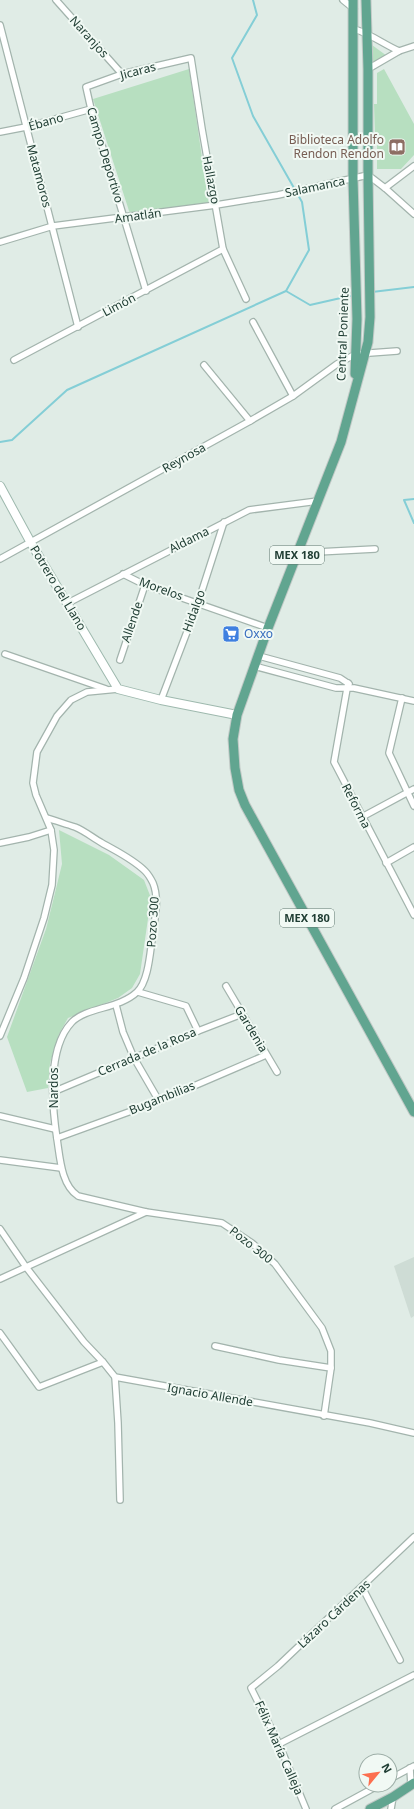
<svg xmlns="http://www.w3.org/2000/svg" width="414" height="1809" viewBox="0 0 414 1809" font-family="'Noto Sans',sans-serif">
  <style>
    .built { fill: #cedcd5 }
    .green { fill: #b7dfc0 }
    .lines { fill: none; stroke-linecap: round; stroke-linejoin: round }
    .stream { stroke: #84ced6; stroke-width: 2 }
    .street-casing { stroke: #a3b4ad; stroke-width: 8 }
    .secondary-casing { stroke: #9eb9ae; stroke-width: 10 }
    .primary-casing { stroke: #c1c9c6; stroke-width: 11 }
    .street { stroke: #fff; stroke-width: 5.5 }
    .secondary { stroke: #fff; stroke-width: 8 }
    .primary { stroke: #61a590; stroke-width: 9 }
    .labels { text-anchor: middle; stroke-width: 4; stroke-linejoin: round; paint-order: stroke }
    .shield { fill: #f1f9f4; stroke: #5f766e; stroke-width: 1 }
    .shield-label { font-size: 11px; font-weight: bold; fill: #203e34 }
    .street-label { font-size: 12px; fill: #203e34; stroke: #f1f9f4 }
    .education-label { font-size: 12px; fill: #785e54; stroke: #f1f9f4; text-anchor: end }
    .shop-label { font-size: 12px; fill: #366cbe; stroke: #f1f9f4; text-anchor: start }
  </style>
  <rect width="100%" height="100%" fill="#e0ece6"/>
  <!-- built -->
  <path class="built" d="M414,1257v59l-3,2 -17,-52z"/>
  <!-- green -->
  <g class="green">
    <path d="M372,45l15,11 -15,7z"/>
    <path d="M189,69l20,136 -79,9 -37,-115z"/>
    <path d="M384,69l30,55v31l-13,14h-24v-33l-2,-1 -1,-31h3v-31z"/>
    <path d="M59,830l50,25 35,25 7,18 -11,76 -8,14 -14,10 -50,20 -9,16 -9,29 -2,25 -21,4 -20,-55 39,-108 7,-28 9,-37z"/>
  </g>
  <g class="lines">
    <!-- stream -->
    <g class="stream">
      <path d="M286,291l24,14 44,-10"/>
      <path d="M372,292l42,-5"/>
      <path d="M0,442l12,-2 55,-50 219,-99 23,-41 -7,-48 -49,-86 -21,-58 25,-43 -4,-15"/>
      <path d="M414,499l-10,1 10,23"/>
    </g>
    <!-- street casing -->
    <g class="street-casing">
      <g id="street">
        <path d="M56,0l66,74"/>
        <path d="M343,0l11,9"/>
        <path d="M0,25l78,302"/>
        <path d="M354,29c17,5 29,15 45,22"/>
        <path d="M368,69l31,-18 15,-5"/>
        <path d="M0,132l26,-5 65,-18"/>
        <path d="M385,188l29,-22"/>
        <path d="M0,242l53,-16 163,-21 62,-10 90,-20 17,13 29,26"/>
        <path d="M146,291l-55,-182 -5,-22 36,-13 69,-16 11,71 21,120 23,50"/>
        <path d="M253,322l40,74"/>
        <path d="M14,360l209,-111"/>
        <path d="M204,365l46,56"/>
        <path d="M298,553l77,-4"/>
        <path d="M0,559l250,-138 43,-25 44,-32 19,-10 41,-3"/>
        <path d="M123,574l22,11 123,43"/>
        <path d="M68,603l181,-93 69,-9"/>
        <path d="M5,654l101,35"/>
        <path d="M259,656l81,22 9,6"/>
        <path d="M120,660l25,-75"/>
        <path d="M254,666l82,22h18l60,13"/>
        <path d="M348,683l-14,79 80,153"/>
        <path d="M402,698l-13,55 25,53"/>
        <path d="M161,700l37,-97 26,-81"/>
        <path d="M362,817l52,-28"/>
        <path d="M47,818c9,3 19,6 28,9 10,4 18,11 27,16 14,8 31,16 43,28 3,3 6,8 8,12 7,17 1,39 -1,57 -2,14 -4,42 -15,52 -18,17 -50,15 -65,30 -25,26 -20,84 -15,117 3,18 4,46 21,57l68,16 76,11 30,20 23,21 47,64 9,23v17l-7,48"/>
        <path d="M0,843l29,-6 22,-7"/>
        <path d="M386,863l28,-16"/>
        <path d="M226,986l51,86"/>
        <path d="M138,992l48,14 12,25"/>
        <path d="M116,1005l7,27 11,26 25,43"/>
        <path d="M0,1036l24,-58 20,-60 8,-33 2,-35 -3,-20 -15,-35 -3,-12 4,-31 20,-36 14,-16 16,-8 31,-3"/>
        <path d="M53,1092l145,-61 44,-17"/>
        <path d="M0,1116l55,13"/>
        <path d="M57,1138l102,-37 107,-46"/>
        <path d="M0,1160l61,8"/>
        <path d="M0,1229l26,38 58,75 19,20 12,15 255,46 44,10"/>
        <path d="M0,1279l146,-67"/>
        <path d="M0,1333l39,54 64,-25"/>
        <path d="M215,1346l64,14 52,8"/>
        <path d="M115,1377l3,46 2,77"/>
        <path d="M362,1587l38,73"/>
        <path d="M279,1744l135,-69"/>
        <path d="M410,1768l1,17"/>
        <path d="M390,1779l24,-13"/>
        <path d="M306,1809l-27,-65 -28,-56 27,-22 136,-129"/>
        <path d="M335,1809l44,-24"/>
        <path d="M391,1809l2,-12"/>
      </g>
    </g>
    <!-- secondary casing -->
    <g class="secondary-casing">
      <path id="secondary" d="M0,486l31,57 87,146 43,11 76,15"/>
    </g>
    <!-- primary casing -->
    <g class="primary-casing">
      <g id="primary">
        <path d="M353,0v179l4,140 -2,55"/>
        <path d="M366,0l2,69v106l2,142 -2,25 -27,100 -73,186 -31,87 -4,24 2,29 4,22 6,15 169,307"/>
        <path d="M370,1809l23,-12 21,-14"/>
      </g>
    </g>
    <!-- street -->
    <use href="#street" class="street"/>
    <!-- secondary -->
    <use href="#secondary" class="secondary"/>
    <!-- primary -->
    <use href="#primary" class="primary"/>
  </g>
  <!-- icons -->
  <defs>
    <g id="library-square" transform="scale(0.9)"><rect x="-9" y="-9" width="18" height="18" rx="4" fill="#8d6e63" stroke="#f1f9f4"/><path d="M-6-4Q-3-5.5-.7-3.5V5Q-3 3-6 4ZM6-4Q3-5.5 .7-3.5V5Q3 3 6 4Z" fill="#fff"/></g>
    <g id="supermarket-square" transform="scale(0.9)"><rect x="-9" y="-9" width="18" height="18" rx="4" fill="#3f7fe0" stroke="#f1f9f4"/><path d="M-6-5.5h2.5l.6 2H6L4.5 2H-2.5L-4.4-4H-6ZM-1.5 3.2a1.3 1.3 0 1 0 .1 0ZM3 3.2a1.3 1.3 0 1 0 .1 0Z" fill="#fff"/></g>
  </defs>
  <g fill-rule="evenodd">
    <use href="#library-square" x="397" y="147"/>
    <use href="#supermarket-square" x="231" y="634"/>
  </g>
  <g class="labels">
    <!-- shield labels -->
    <g class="shield">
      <rect x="270" y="546" width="54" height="18" rx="3"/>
      <rect x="280" y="909" width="54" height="18" rx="3"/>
    </g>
    <g class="shield-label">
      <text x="297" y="559">MEX 180</text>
      <text x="307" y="922">MEX 180</text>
    </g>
    <!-- street labels -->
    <g class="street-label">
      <text transform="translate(89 37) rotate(48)" y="4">Naranjos</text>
      <text transform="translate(138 71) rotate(-15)" y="4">Jicaras</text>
      <text transform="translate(46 122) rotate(-16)" y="4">Ébano</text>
      <text transform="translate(105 155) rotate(73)" y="4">Campo Deportivo</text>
      <text transform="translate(39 176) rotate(75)" y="4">Matamoros</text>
      <text transform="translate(211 180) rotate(79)" y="4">Hallazgo</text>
      <text transform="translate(315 187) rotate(-12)" y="4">Salamanca</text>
      <text transform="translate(138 216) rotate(-8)" y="4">Amatlán</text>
      <text transform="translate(119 305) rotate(-28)" y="4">Limón</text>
      <text transform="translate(343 334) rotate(-88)" y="4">Central Poniente</text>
      <text transform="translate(184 458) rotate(-29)" y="4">Reynosa</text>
      <text transform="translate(189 540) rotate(-27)" y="4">Aldama</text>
      <text transform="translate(58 588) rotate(59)" y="4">Potrero del Llano</text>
      <text transform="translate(161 589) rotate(20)" y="4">Morelos</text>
      <text transform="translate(194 611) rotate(-70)" y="4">Hidalgo</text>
      <text transform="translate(132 622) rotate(-71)" y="4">Allende</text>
      <text transform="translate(356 806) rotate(63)" y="4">Reforma</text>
      <text transform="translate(153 922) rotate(-86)" y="4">Pozo 300</text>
      <text transform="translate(251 1029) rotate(59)" y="4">Gardenia</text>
      <text transform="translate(147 1052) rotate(-23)" y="4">Cerrada de la Rosa</text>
      <text transform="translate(54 1088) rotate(-90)" y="4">Nardos</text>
      <text transform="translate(162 1098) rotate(-22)" y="4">Bugambilias</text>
      <text transform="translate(251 1245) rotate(38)" y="4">Pozo 300</text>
      <text transform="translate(210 1395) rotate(10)" y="4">Ignacio Allende</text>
      <text transform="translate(334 1614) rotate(-43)" y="4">Lázaro Cárdenas</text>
      <text transform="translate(279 1748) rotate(66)" y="4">Félix María Calleja</text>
    </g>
    <!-- education labels -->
    <g class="education-label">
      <text x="384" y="144">Biblioteca Adolfo<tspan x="384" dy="14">Rendon Rendon</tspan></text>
    </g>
    <!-- shop labels -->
    <g class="shop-label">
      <text x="244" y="638">Oxxo</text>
    </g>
  </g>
  <!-- north arrow -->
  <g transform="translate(378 1773) rotate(61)"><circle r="19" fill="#f1f9f4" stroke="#9daea7"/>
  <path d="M0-3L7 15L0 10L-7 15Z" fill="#fc6f4f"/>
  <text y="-6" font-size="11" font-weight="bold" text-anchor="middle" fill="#203e34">N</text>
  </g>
</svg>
